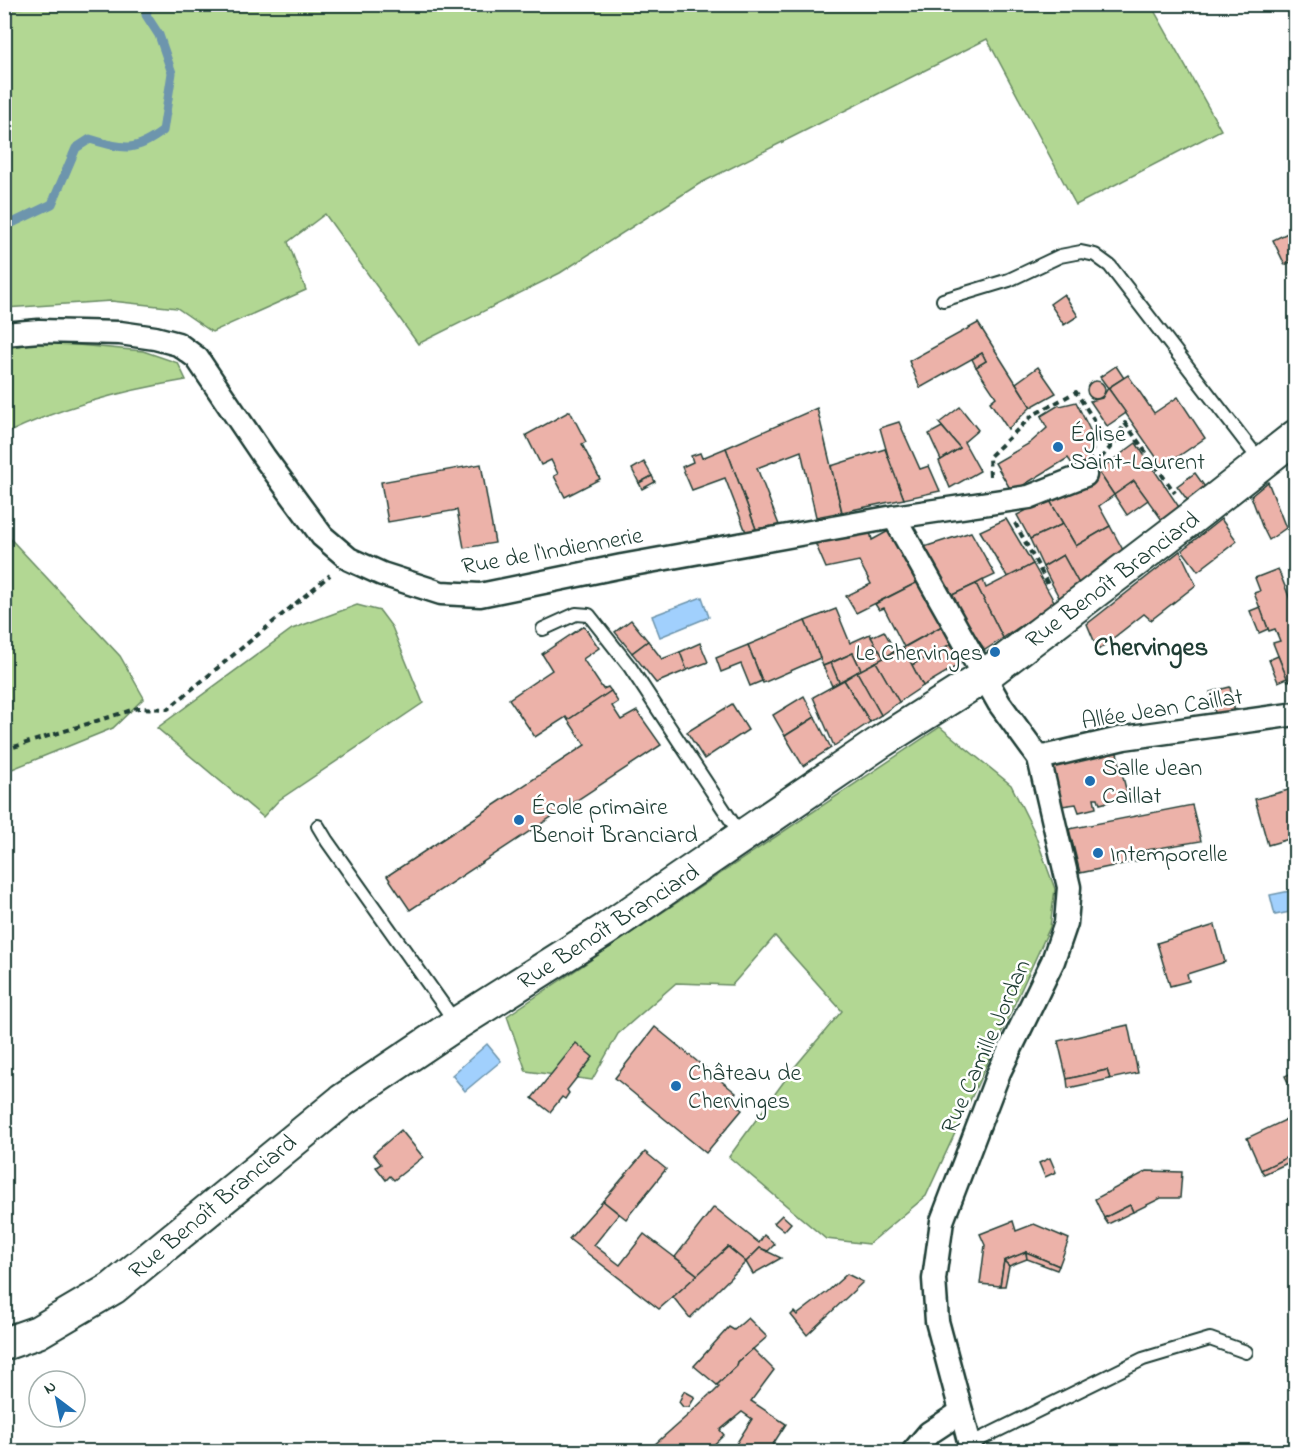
<svg xmlns="http://www.w3.org/2000/svg" width="1300" height="1456" viewBox="0 0 1300 1456" font-family="'Indie Flower',sans-serif">
  <style>
    .green { fill: #b2d793; stroke: #688a64; stroke-width: 1.5 }
    .water { fill: #a1d0fd; stroke: #6d95ad; stroke-width: 1.5 }
    .lines { fill: none; stroke-linecap: round; stroke-linejoin: round }
    .stream { stroke: #6d95ad; stroke-width: 9 }
    .building { fill: #ecb2a9; stroke: #1f3d34; stroke-width: 1.5 }
    .lane-casing { stroke: #1f3d34; stroke-width: 16 }
    .street-casing { stroke: #1f3d34; stroke-width: 27 }
    .secondary-casing { stroke: #1f3d34; stroke-width: 36 }
    .path { stroke: #1f3d34; stroke-width: 4; stroke-dasharray: 6 4.5; stroke-linecap: butt }
    .lane { stroke: #fff; stroke-width: 12 }
    .street { stroke: #fff; stroke-width: 22 }
    .secondary { stroke: #fff; stroke-width: 32 }
    .poi-dot { fill: #1f6fb2; stroke: #fff; stroke-width: 2 }
    .labels { text-anchor: middle; stroke-width: 5; stroke-linejoin: round; paint-order: stroke }
    .poi-label { font-size: 24px; fill: #1f3d34; stroke: #fff; text-anchor: start }
    .street-label { font-size: 24px; fill: #1f3d34; stroke: #fff }
    .quarter-label { font-size: 27px; font-weight: bold; fill: #1f3d34; stroke: #fff }
  </style>
  <rect width="100%" height="100%" fill="#fff"/>
  <filter id="ink" filterUnits="userSpaceOnUse"><feTurbulence type="fractalNoise" baseFrequency=".0167" numOctaves="2"/><feDisplacementMap in="SourceGraphic" scale="12" xChannelSelector="R" yChannelSelector="G"/><feConvolveMatrix kernelMatrix="1 2 1 2 8 2 1 2 1" color-interpolation-filters="sRGB"/></filter>
  <g filter="url(#ink)">
    <!-- green -->
    <g class="green">
      <path d="M36,5h1115l70,125 -145,75 -89,-166 -288,145 -139,89 -142,71 -93,-130 -37,28 18,48 -94,42 -35,-24 -66,-7 -106,7v-286l4,-12z"/>
      <path d="M45,342l98,9 35,12 8,17c-61,10 -125,27 -181,54v-86z"/>
      <path d="M4,532l116,124 24,42 -31,30 -108,44z"/>
      <path d="M357,605l23,6 12,16 31,76 -144,97 -16,17 -106,-89 135,-99z"/>
      <path d="M940,727l71,58 22,44 22,60 -5,38 -124,269 -57,48 -43,-5 -97,-82 64,-88 49,-58 -67,-75 -43,49 -56,-2 -58,51 -26,46 -66,-9 -19,-55z"/>
    </g>
    <!-- water -->
    <g class="water">
      <path d="M702,597l7,20 -49,20 -8,-21z"/>
      <path d="M1295,890v21l-20,4 -5,-20z"/>
      <path d="M487,1044l14,17 -36,30 -13,-16z"/>
    </g>
    <g class="lines">
      <!-- stream -->
      <path class="stream" d="M4,227l48,-23 24,-56 14,-9c34,10 44,14 73,-8l9,-58 -13,-38 -13,-20 3,-11"/>
    </g>
    <!-- building -->
    <g class="building">
      <path d="M1296,229v30l-11,6 -12,-25z"/>
      <path d="M1064,294l14,22 -14,9 -14,-21z"/>
      <path d="M978,323l53,84 -23,22 -18,-27 6,-5 -20,-30 10,-6 -4,-8 -62,35 -11,-27z"/>
      <path d="M982,353l4,8 -10,6 -4,-8z"/>
      <path d="M1116,366l8,12 -16,10 -8,-11z"/>
      <path d="M1038,367l18,26 -25,14 -15,-24z"/>
      <path d="M1128,375l26,38 24,-16 27,41 -42,29 -55,-79z"/>
      <circle cx="1096" cy="390" r="9"/>
      <path d="M1108,388l18,25 -19,13 -17,-25 12,-3z"/>
      <path d="M1076,402l16,32 -2,9 4,7 -5,5 3,5 -15,11 -9,-13 -56,34 -17,-29 35,-20 17,-15 -6,-12 18,-11 1,1z"/>
      <path d="M960,407l18,23 -14,12 16,29 -30,17 -11,-27 21,-13 -21,-25z"/>
      <path d="M817,408l25,104 -26,5 -15,-66 -44,17 22,57 -23,4 -30,-81z"/>
      <path d="M570,411l16,31 -4,2 18,35 -35,18 -11,-21 4,-2 -7,-14 -10,5 -15,-30z"/>
      <path d="M899,422l21,47 9,-3 11,25 -36,8 -12,-29 -12,-42z"/>
      <path d="M942,427l18,21 -19,12 -12,-26z"/>
      <path d="M1136,443l43,64 -17,13 -28,-39 -20,14 -16,-24z"/>
      <path d="M726,448l30,81 -10,3 -21,-54 -33,12 -10,-23 11,-5 -2,-6 9,-3 2,5z"/>
      <path d="M885,449l19,50 -62,13 -11,-46z"/>
      <path d="M644,462l8,14 -13,7 -7,-14z"/>
      <path d="M481,464l14,79 -31,5 -7,-38 -69,12 -7,-40z"/>
      <path d="M1098,471l16,24 -15,11 11,20 -34,20 -27,-47 36,-17z"/>
      <path d="M1195,473l10,14 -17,14 -11,-15z"/>
      <path d="M652,476l3,6 -13,7 -3,-6z"/>
      <path d="M1134,481l14,19 -21,15 -13,-20z"/>
      <path d="M1268,482l18,46 -17,12 -7,-14 -11,-30z"/>
      <path d="M1049,499l14,25 -33,15 -13,-24z"/>
      <path d="M1006,519l27,45 -25,14 -28,-47z"/>
      <path d="M1221,519l16,22 -39,30 -16,-21z"/>
      <path d="M1063,524l13,22 34,-20 13,24 -44,34 -16,-29 -20,12 -13,-28z"/>
      <path d="M869,527l3,13 22,-12 26,53 -64,32 -10,-17 25,-12 -12,-23 -33,7 -13,-30z"/>
      <path d="M971,532l24,43 -47,22 -27,-49z"/>
      <path d="M1180,551l16,34 -45,35 -7,-6 -46,36 -11,-26z"/>
      <path d="M1063,555l16,29 -19,15 -17,-32z"/>
      <path d="M1033,564l22,39 -52,35 -27,-54 7,-4 3,8z"/>
      <path d="M1278,569l18,45v65l-8,2 -15,-38 7,-2 -5,-12 -6,2 -15,-38 6,-2 -5,-13z"/>
      <path d="M920,581l22,45 -38,21 -20,-39 -5,2 -4,-6z"/>
      <path d="M976,584l27,54 -18,12 -37,-53z"/>
      <path d="M1260,607l8,22 -9,4 -9,-22z"/>
      <path d="M836,609l14,34 20,-9 14,24 -23,12 -8,-17 -30,13 -18,-45z"/>
      <path d="M631,620l17,21 -16,12 -17,-21z"/>
      <path d="M805,621l15,37 -57,25 -15,-38z"/>
      <path d="M584,626l15,22 -16,11 20,30 5,-2 3,4 -43,29 -2,-3 -31,20 -26,-38 43,-29 -10,-16z"/>
      <path d="M942,626l9,18 -39,21 -9,-17z"/>
      <path d="M884,631l11,20 -11,7 -13,-21z"/>
      <path d="M648,641l14,18 18,-7 7,18 -31,13 -24,-30z"/>
      <path d="M700,643l8,19 -21,8 -7,-18z"/>
      <path d="M951,644l9,20 -37,22 -11,-21z"/>
      <path d="M748,645l14,36 -12,5 -9,-22 -20,8 -5,-14z"/>
      <path d="M903,648l20,38 -24,16 -23,-40z"/>
      <path d="M853,653l8,17 -22,12 -8,-19z"/>
      <path d="M1278,656l9,22 -9,4 -9,-22z"/>
      <path d="M876,662l23,40 -18,13 -24,-43z"/>
      <path d="M831,663l8,19 -7,4 -9,-20z"/>
      <path d="M857,672l24,43 -11,7 -26,-42z"/>
      <path d="M844,680l26,42 -36,24 -21,-49z"/>
      <path d="M1230,687l5,26 -19,4 -6,-25z"/>
      <path d="M611,691l7,11 -6,4 9,14 16,-9 24,34 -251,165 -23,-34 198,-131 -17,-25z"/>
      <path d="M804,696l11,21 -30,19 -12,-21z"/>
      <path d="M732,704l16,26 -44,29 -17,-27z"/>
      <path d="M815,717l16,31 -28,18 -18,-30z"/>
      <path d="M1116,749l12,48 -28,7 -2,-6h-4l2,10 -17,4 -3,-8 -14,2 -11,-41z"/>
      <path d="M1296,788v49l-28,8 -13,-46z"/>
      <path d="M1192,805l9,36 -61,10 2,9 -62,13 -11,-44z"/>
      <path d="M1215,925l10,37 -38,12 2,7 -19,5 -13,-43z"/>
      <path d="M1128,1025l10,48 -28,6 -3,-9 -40,9 -9,-38z"/>
      <path d="M655,1027l81,66 -6,7 12,10 -36,43 -91,-75z"/>
      <path d="M576,1043l17,14 -26,33 2,3 -4,6 -3,-2 -12,15 -18,-14z"/>
      <path d="M1107,1070l3,9 -42,9 -1,-9z"/>
      <path d="M1296,1071v28l-11,-23z"/>
      <path d="M1296,1115v38l-35,17 -14,-32z"/>
      <path d="M401,1130l22,27 -29,23 -4,-4 -4,4 -10,-13 5,-3 -8,-10z"/>
      <path d="M645,1152l21,17 -40,50 -23,-18z"/>
      <path d="M1294,1154l2,5 -32,15 -3,-4z"/>
      <path d="M1050,1158l6,14 -11,5 -6,-14z"/>
      <path d="M1147,1171l35,1 -2,26h-19l-28,14 -3,-7 -26,13 -9,-19z"/>
      <path d="M603,1201l16,13 -25,31 26,20 24,-31 54,41 -39,34 -90,-70z"/>
      <path d="M1130,1205l3,7 -25,12 -4,-6z"/>
      <path d="M714,1207l45,36 5,-8 11,9 -7,7 -8,-3 -14,14 -18,-15 -30,28 -23,-18z"/>
      <path d="M782,1215l9,8 -7,8 -10,-8z"/>
      <path d="M1013,1221l3,10 18,-7 35,15 -10,27 -33,-14 -22,9 -4,25 -20,-2 5,-39 -5,-11z"/>
      <path d="M728,1247l18,15 -56,56 -17,-21z"/>
      <path d="M760,1248l21,10 -28,16 -7,-12z"/>
      <path d="M1026,1252l1,7 -18,7 -5,-5z"/>
      <path d="M1026,1252l33,14 -2,4 -30,-11z"/>
      <path d="M1004,1261l5,5 -4,20h-5z"/>
      <path d="M847,1274l16,8 -56,53 -16,-20 3,-3 3,3 30,-23z"/>
      <path d="M748,1318l19,19 -29,25 -1,4 -20,19 -23,-19 35,-39 5,3z"/>
      <path d="M753,1349l21,21 -23,31 35,23 -18,28h-37l21,-33 -10,-7 -22,18 4,5 -18,17h-60l41,-36 23,-22 1,1 8,-8 -2,-2 20,-19 1,-4z"/>
      <path d="M684,1391l11,6 -6,10h-6l-4,-5z"/>
    </g>
    <g class="lines">
      <!-- lane casing -->
      <g class="lane-casing">
        <g id="lane">
          <path d="M943,300l66,-20 51,-24 21,-4 14,3 15,11 151,196"/>
          <path d="M543,629l33,-15 13,1 41,52 112,170"/>
          <path d="M318,826l9,15 129,182"/>
          <path d="M970,1444l173,-85 67,-20 36,13"/>
        </g>
      </g>
      <!-- street casing -->
      <g class="street-casing">
        <g id="street">
          <path d="M4,334l35,-3 81,2 35,5 23,6 19,14 67,99 58,79 27,23 33,15 59,19 39,2 142,-29 272,-49 135,-20 56,-22"/>
          <path d="M894,517l105,186 40,55 30,129 -3,36 -13,38 -54,111 -57,149 -8,58 3,42 35,131"/>
          <path d="M1039,758l85,-20 172,-24"/>
          <path d="M913,1452l16,-19 32,-21"/>
        </g>
      </g>
      <!-- secondary casing -->
      <g class="secondary-casing">
        <path id="secondary" d="M4,1344l34,-12 75,-44 230,-188 113,-76 149,-94 277,-189 101,-64 210,-160 103,-81"/>
      </g>
      <!-- path -->
      <g class="path">
        <path d="M1101,458l14,-16 10,-19 50,70"/>
        <path d="M990,476l-1,-19 44,-42 43,-23 35,55"/>
        <path d="M1015,523l35,65"/>
        <path d="M4,750l134,-42 30,1 162,-134"/>
      </g>
      <!-- lane -->
      <use href="#lane" class="lane"/>
      <!-- street -->
      <use href="#street" class="street"/>
      <!-- secondary -->
      <use href="#secondary" class="secondary"/>
    </g>
  </g>
  <!-- markers -->
  <g class="poi-dot">
    <circle cx="1058" cy="447" r="6"/>
    <circle cx="995" cy="652" r="6"/>
    <circle cx="1090" cy="781" r="6"/>
    <circle cx="519" cy="820" r="6"/>
    <circle cx="1098" cy="853" r="6"/>
    <circle cx="676" cy="1086" r="6"/>
  </g>
  <g class="labels">
    <!-- poi labels -->
    <g class="poi-label">
      <text x="1070" y="441">Église<tspan x="1070" dy="28">Saint-Laurent</tspan></text>
      <text x="983" y="660" text-anchor="end">Le Chervinges</text>
      <text x="1102" y="775">Salle Jean<tspan x="1102" dy="28">Caillat</tspan></text>
      <text x="531" y="814">École primaire<tspan x="531" dy="28">Benoit Branciard</tspan></text>
      <text x="1110" y="861">Intemporelle</text>
      <text x="688" y="1080">Château de<tspan x="688" dy="28">Chervinges</tspan></text>
    </g>
    <!-- street labels -->
    <g class="street-label">
      <text transform="translate(552 550) rotate(-10)" y="8">Rue de l'Indiennerie</text>
      <text transform="translate(1112 579) rotate(-37)" y="8">Rue Benoît Branciard</text>
      <text transform="translate(1162 708) rotate(-9)" y="8">Allée Jean Caillat</text>
      <text transform="translate(608 926) rotate(-33)" y="8">Rue Benoît Branciard</text>
      <text transform="translate(985 1046) rotate(-66)" y="8">Rue Camille Jordan</text>
      <text transform="translate(212 1206) rotate(-40)" y="8">Rue Benoît Branciard</text>
    </g>
    <!-- quarter labels -->
    <g class="quarter-label">
      <text x="1151" y="655">Chervinges</text>
    </g>
  </g>
  <!-- margin -->
  <rect width="1300" height="1456" fill="none" stroke="#fff" stroke-width="24"/>
  <rect x="12" y="12" width="1276" height="1432" fill="none" stroke="#1f3d34" stroke-width="2" filter="url(#ink)"/>
  <!-- north arrow -->
  <g transform="translate(57 1399) rotate(328)"><circle r="28" fill="#ffffff" stroke="#a5b1ae" stroke-width="1.5"/>
  <path d="M0-4.5L10 22L0 15L-10 22Z" fill="#1f6fb2"/>
  <text y="-9" font-size="16" font-weight="bold" text-anchor="middle" fill="#1f3d34">N</text>
  </g>
</svg>
